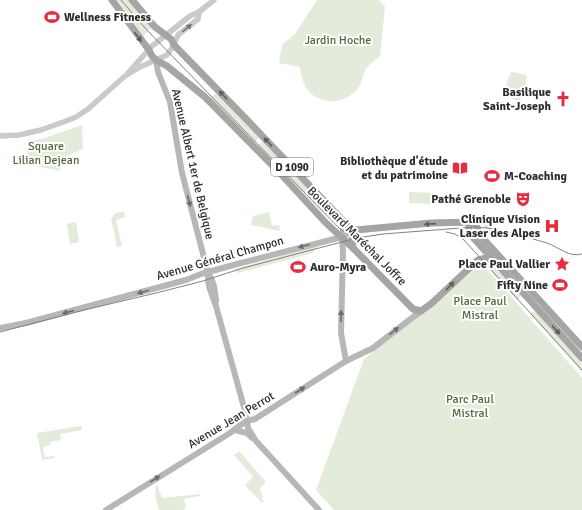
<svg xmlns="http://www.w3.org/2000/svg" width="582" height="510" viewBox="0 0 582 510" font-family="Signika,sans-serif">
  <style>
    .green { fill: #e3ebda }
    .lines { fill: none; stroke-linecap: round; stroke-linejoin: round }
    .tertiary { stroke: #cacaca; stroke-width: 5.5 }
    .secondary { stroke: #b7b7b7; stroke-width: 6 }
    .primary { stroke: #a5a5a5; stroke-width: 7 }
    .tram { stroke: #828282; stroke-width: 1 }
    .oneway { fill: #747474 }
    .oneway2 { fill: #5d5d5d }
    .oneway3 { fill: #6b6b6b }
    .labels { text-anchor: middle; stroke-width: 4; stroke-linejoin: round; paint-order: stroke }
    .shield { fill: #fff; stroke: #6c6c6c; stroke-width: 1 }
    .shield-label { font-size: 11px; font-weight: bold; fill: #2d2d2d }
    .poi-label { font-size: 12px; font-weight: bold; fill: #2d2d2d; stroke: #fff; text-anchor: end }
    .park-label { font-size: 12px; fill: #51693a; stroke: #fff }
    .street-label { font-size: 12px; fill: #2d2d2d; stroke: #fff }
  </style>
  <rect width="100%" height="100%" fill="#fff"/>
  <!-- green -->
  <g class="green">
    <path d="M117,0h12l24,27 -10,9z"/>
    <path d="M317,0h62l6,7 -5,49c-5,4 -11,8 -14,13 -3,3 -3,10 -5,14 -8,16 -27,23 -43,15 -13,-6 -16,-18 -18,-31l-21,-4 3,-18 13,-11z"/>
    <path d="M513,72l13,3 1,3 -6,21 -3,2 -13,-5 -1,-4 6,-19z"/>
    <path d="M216,93l44,44 -6,6 -44,-45z"/>
    <path d="M82,125l1,24 -22,10 -1,12 -33,-7 1,-22 17,-4z"/>
    <path d="M263,141l66,70v2l-3,2h-1l-68,-69z"/>
    <path d="M409,192l27,1v11l-27,-1z"/>
    <path d="M124,211l1,6 -9,3 6,26 -5,1 -6,-29 2,-1v-3z"/>
    <path d="M269,212l3,14 7,-1 1,6 -29,-6 2,-9z"/>
    <path d="M76,222l3,20 -9,2 -3,-20z"/>
    <path d="M483,224l40,11 -1,5 -34,-9z"/>
    <path d="M318,246l-5,7 -75,20 -4,-4z"/>
    <path d="M480,261l102,117v132h-248l-18,-20 48,-131z"/>
    <path d="M489,262l33,32 -5,6 -32,-35z"/>
    <path d="M535,310l46,50 1,12 -52,-58z"/>
    <path d="M81,426l1,4 -22,4 1,6 -11,2v3l-7,2 2,10 9,-1 1,2 -13,2 -5,-27z"/>
    <path d="M239,451l27,31 -5,5v1l-1,2 3,7 -1,2 2,3 -2,1 -17,-18 8,-8 -19,-22z"/>
    <path d="M157,484l5,14 38,-4v2l-16,3 2,9 -3,2h-24c-2,-8 -6,-18 -2,-26z"/>
  </g>
  <g class="lines">
    <!-- tertiary -->
    <g class="tertiary">
      <path d="M128,73l24,-27 38,-30 9,-4 15,-12"/>
      <path d="M0,136l19,-1 22,-5 25,-9 10,-4 12,-8 37,-33 15,-9 27,-12 7,-10 4,-10 20,-16 1,-7"/>
    </g>
    <!-- secondary -->
    <g class="secondary">
      <path d="M156,60l2,12 12,30 12,71 26,100c-1,12 4,22 8,33l29,105 3,17 8,13 63,69"/>
      <path d="M344,223l-2,14 1,15 -2,81 5,28"/>
      <path d="M208,273c6,8 7,17 8,28"/>
      <path d="M0,328l26,-5 160,-43 15,-6 36,-10 105,-27 14,-7"/>
      <path d="M235,430l12,3 5,5"/>
      <path d="M106,510l124,-77 16,-12 9,-2 91,-58 27,-13 48,-37"/>
    </g>
    <!-- primary -->
    <g class="primary">
      <path d="M112,0l37,50 3,6 4,4 11,6 38,31 73,74 47,51 28,26 60,61 8,2 11,-8 46,-43 8,-2 9,4"/>
      <path d="M132,0l23,27 16,12 3,6 76,78 99,104 7,3 75,-7 43,-1 7,14 7,8 94,103"/>
      <path d="M469,222v11l113,125"/>
      <path d="M353,248l-1,-9 4,-9"/>
    </g>
    <!-- tram -->
    <g class="tram">
      <path d="M121,0l24,28 195,201 8,5 9,4"/>
      <path d="M446,232l9,2 9,6 118,130"/>
      <path d="M0,332l80,-21 76,-18 47,-12 40,-13 114,-30 26,-4 91,-7c22,0 52,10 73,16 12,4 22,15 35,11"/>
    </g>
  </g>
  <!-- one-way arrows -->
  <defs><path id="oneway-solid" d="M-6-.8H1V-3.2L6.5 0L1 3.2V.8H-6Z"/></defs>
  <use class="oneway" href="#oneway-solid" transform="translate(187 28) rotate(-39)"/>
  <g class="oneway2">
    <use href="#oneway-solid" transform="translate(138 37) rotate(53)"/>
    <use href="#oneway-solid" transform="translate(223 95) rotate(-134)"/>
    <use href="#oneway-solid" transform="translate(268 142) rotate(-133)"/>
    <use href="#oneway-solid" transform="translate(430 224) rotate(176)"/>
    <use href="#oneway-solid" transform="translate(450 286) rotate(-45)"/>
    <use href="#oneway-solid" transform="translate(556 330) rotate(48)"/>
  </g>
  <g class="oneway3">
    <use href="#oneway-solid" transform="translate(189 201) rotate(75)"/>
    <use href="#oneway-solid" transform="translate(304 246) rotate(165)"/>
    <use href="#oneway-solid" transform="translate(143 292) rotate(164)"/>
    <use href="#oneway-solid" transform="translate(68 312) rotate(165)"/>
    <use href="#oneway-solid" transform="translate(341 316) rotate(-88)"/>
    <use href="#oneway-solid" transform="translate(394 331) rotate(-38)"/>
    <use href="#oneway-solid" transform="translate(300 390) rotate(-33)"/>
    <use href="#oneway-solid" transform="translate(155 479) rotate(-32)"/>
  </g>
  <!-- icons -->
  <defs>
    <g id="stadium-bare" transform="scale(1.2)"><path d="M0-5a6.5 5 0 1 0 0 10a6.5 5 0 1 0 0-10ZM-3.5-1.8h7v3.6h-7Z" fill="#e72c3e" stroke="#fff" stroke-width="2.5" paint-order="stroke"/></g>
    <g id="church-bare" transform="scale(1.2)"><path d="M-1.2-6h2.4v3.5h3.3v2.4h-3.3V6h-2.4V-.1h-3.3v-2.4h3.3Z" fill="#e72c3e" stroke="#fff" stroke-width="2.5" paint-order="stroke"/></g>
    <g id="library-bare" transform="scale(1.2)"><path d="M-6-4Q-3-5.5-.7-3.5V5Q-3 3-6 4ZM6-4Q3-5.5 .7-3.5V5Q3 3 6 4Z" fill="#e72c3e" stroke="#fff" stroke-width="2.5" paint-order="stroke"/></g>
    <g id="theatre-bare" transform="scale(1.2)"><path d="M-5-5.5Q0-4 5-5.5V0Q5 5 0 6Q-5 5-5 0ZM-3.3-2.5H-1v1.5H-3.3ZM1-2.5H3.3v1.5H1ZM-2.8 1Q0 5.5 2.8 1Z" fill="#e72c3e" stroke="#fff" stroke-width="2.5" paint-order="stroke"/></g>
    <g id="hospital-bare" transform="scale(1.2)"><path d="M-5-5h3v3.5h4V-5h3V5h-3V1.5h-4V5h-3Z" fill="#e72c3e" stroke="#fff" stroke-width="2.5" paint-order="stroke"/></g>
    <g id="sight-bare" transform="scale(1.2)"><path d="M0-6L1.8-2.2L6-1.7L2.9 1.2L3.7 5.4L0 3.3L-3.7 5.4L-2.9 1.2L-6-1.7L-1.8-2.2Z" fill="#e72c3e" stroke="#fff" stroke-width="2.5" paint-order="stroke"/></g>
  </defs>
  <g fill-rule="evenodd">
    <use href="#stadium-bare" x="52" y="17"/>
    <use href="#church-bare" x="563" y="99"/>
    <use href="#library-bare" x="460" y="168"/>
    <use href="#stadium-bare" x="492" y="176"/>
    <use href="#theatre-bare" x="523" y="199"/>
    <use href="#hospital-bare" x="552" y="226"/>
    <use href="#sight-bare" x="562" y="264"/>
    <use href="#stadium-bare" x="298" y="267"/>
    <use href="#stadium-bare" x="560" y="285"/>
  </g>
  <g class="labels">
    <!-- shield labels -->
    <rect class="shield" x="271" y="158" width="42" height="18" rx="3"/>
    <g class="shield-label">
      <text x="292" y="171">D 1090</text>
    </g>
    <!-- poi labels -->
    <g class="poi-label">
      <text x="64" y="21" text-anchor="start">Wellness Fitness</text>
      <text x="551" y="96">Basilique<tspan x="551" dy="14">Saint-Joseph</tspan></text>
      <text x="448" y="165">Bibliothèque d'étude<tspan x="448" dy="14">et du patrimoine</tspan></text>
      <text x="504" y="180" text-anchor="start">M-Coaching</text>
      <text x="511" y="203">Pathé Grenoble</text>
      <text x="540" y="223">Clinique Vision<tspan x="540" dy="14">Laser des Alpes</tspan></text>
      <text x="550" y="268">Place Paul Vallier</text>
      <text x="310" y="271" text-anchor="start">Auro-Myra</text>
      <text x="548" y="289">Fifty Nine</text>
    </g>
    <!-- park labels -->
    <g class="park-label">
      <text x="338" y="44">Jardin Hoche</text>
      <text x="46" y="150">Square<tspan x="46" dy="14">Lilian Dejean</tspan></text>
      <text x="480" y="305">Place Paul<tspan x="480" dy="14">Mistral</tspan></text>
      <text x="470" y="403">Parc Paul<tspan x="470" dy="14">Mistral</tspan></text>
    </g>
    <!-- street labels -->
    <g class="street-label">
      <text transform="translate(193 164) rotate(77)" y="4">Avenue Albert 1er de Belgique</text>
      <text transform="translate(357 236) rotate(45)" y="4">Boulevard Maréchal Joffre</text>
      <text transform="translate(220 258) rotate(-16)" y="4">Avenue Général Champon</text>
      <text transform="translate(231 420) rotate(-31)" y="4">Avenue Jean Perrot</text>
    </g>
  </g>
</svg>
